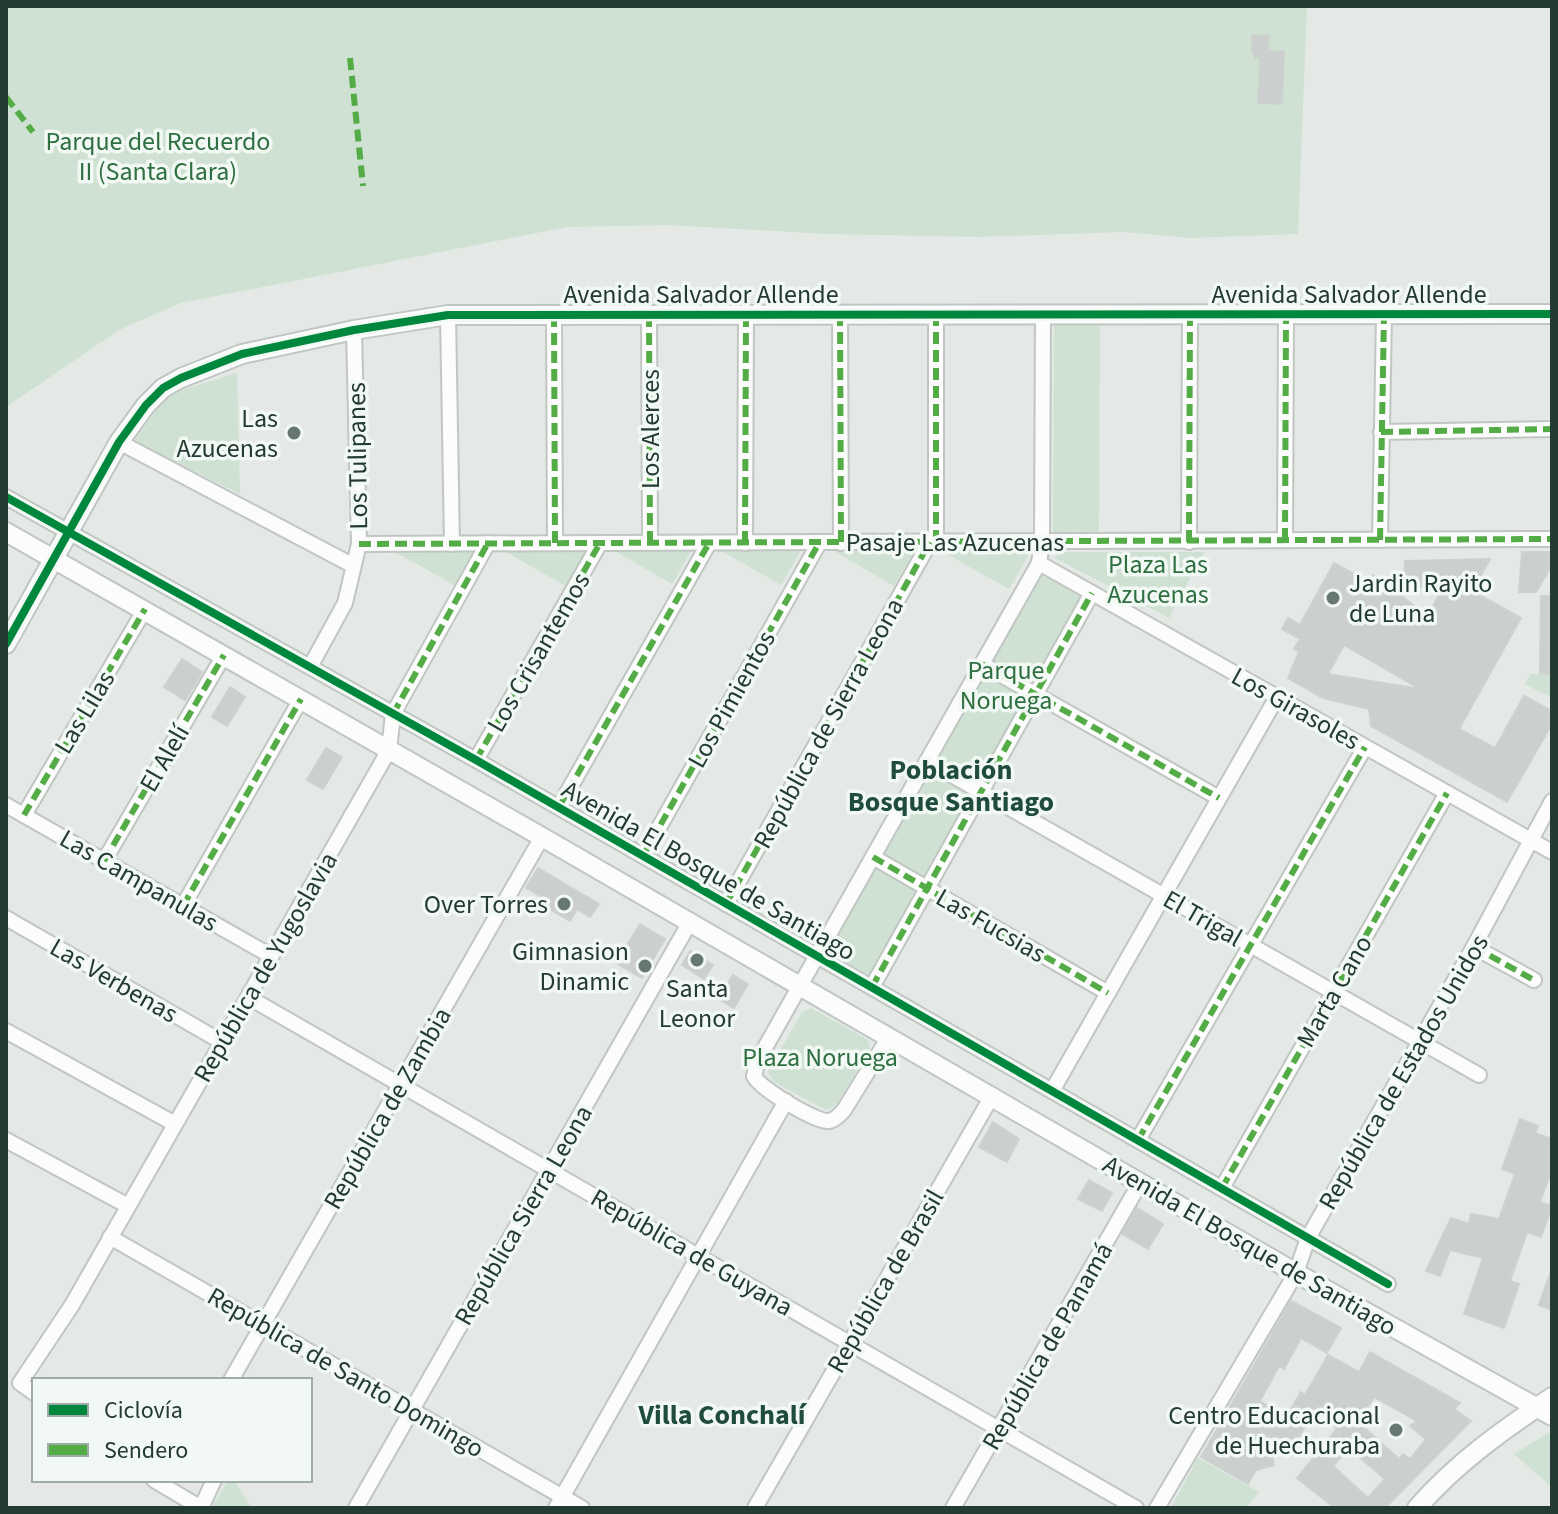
<svg xmlns="http://www.w3.org/2000/svg" width="1558" height="1514" viewBox="0 0 1558 1514" font-family="'Source Sans 3',sans-serif">
  <style>
    .green { fill: #cee1d2 }
    .building { fill: #cbd0ce; stroke: #cdd2cf; stroke-width: 2; fill-rule: evenodd }
    .lines { fill: none; stroke-linecap: round; stroke-linejoin: round }
    .street-casing { stroke: #c1c6c3; stroke-width: 18 }
    .secondary-casing { stroke: #c0c6c3; stroke-width: 22 }
    .street { stroke: #fbfcfb; stroke-width: 14 }
    .secondary { stroke: #fbfcfb; stroke-width: 18 }
    .quiet { stroke: #53ac45; stroke-width: 6; stroke-dasharray: 12 6; stroke-linecap: butt }
    .cycleway-casing { stroke: #f2f8f4; stroke-width: 13 }
    .cycleway { stroke: #00873e; stroke-width: 8 }
    .poi-dot { fill: #677871; stroke: #f2f8f4; stroke-width: 3 }
    .labels { text-anchor: middle; stroke-width: 7; stroke-linejoin: round; paint-order: stroke }
    .park-label { font-size: 26px; fill: #2f7042; stroke: #f2f8f4 }
    .street-label { font-size: 26px; fill: #233b32; stroke: #f2f8f4 }
    .poi-label { font-size: 26px; fill: #233b32; stroke: #f2f8f4; text-anchor: end }
    .neighbourhood-label { font-size: 28px; font-weight: bold; fill: #204c3d; stroke: #f2f8f4 }
  </style>
  <rect width="100%" height="100%" fill="#e4e9e6"/>
  <!-- green -->
  <g class="green">
    <path d="M6,6h1301l-9,228 -107,4 -68,-6 -145,5 -151,-3 -159,-9 -101,2 -386,76 -62,27 -113,77z"/>
    <path d="M1054,325h46l-1,210h-46z"/>
    <path d="M237,373l3,121 -106,-53 31,-43 20,-9z"/>
    <path d="M606,546h88l-22,38z"/>
    <path d="M715,547h88l-22,38z"/>
    <path d="M917,547l-23,39 -65,-38z"/>
    <path d="M478,548l-22,38 -66,-37z"/>
    <path d="M589,548l-22,39 -66,-38z"/>
    <path d="M1031,551l-22,38 -66,-37z"/>
    <path d="M1058,552h146l-35,66 -114,-60z"/>
    <path d="M1040,568l46,28 -213,381 -47,-26z"/>
    <path d="M1531,674h21v24l-27,-14z"/>
    <path d="M811,1008l57,32 2,9 -34,56 -10,5 -52,-28 -6,-10 34,-60z"/>
    <path d="M1548,1433l4,2v52l-38,-33z"/>
    <path d="M1198,1458l61,34 -13,16h-75z"/>
    <path d="M229,1480h4l19,28h-41z"/>
  </g>
  <!-- building -->
  <g class="building">
    <path d="M1252,35l17,1 -1,15h16l-2,53 -24,-1 2,-45h-5l-3,-7z"/>
    <path d="M1522,552h30v13l-16,27h-17z"/>
    <path d="M1490,559l-18,32 49,27 -62,111 36,19 29,-52 28,15v13l-45,78 -136,-76 -2,-17 -46,-11 -35,-20 11,-26 -5,-3 6,-10 -18,-10 6,-11 12,7 34,-62 35,19 4,-7 55,41 15,-29h-39l1,-26zM1344,645l76,44 -92,-15z"/>
    <path d="M1541,596h11v78l-12,-1z"/>
    <path d="M182,659l20,13 -17,28 -21,-13z"/>
    <path d="M230,687l15,10 -18,29 -15,-9z"/>
    <path d="M326,748l16,9 -19,32 -16,-9z"/>
    <path d="M538,868l61,36 -9,13 -13,-8 -7,12 -24,-14 3,-6 -23,-13z"/>
    <path d="M640,924l25,15 -23,39 -26,-15z"/>
    <path d="M690,951l23,14 -9,14 -22,-14z"/>
    <path d="M733,975l15,9 -14,24 -15,-9z"/>
    <path d="M1520,1119l18,7 -3,7 17,6v30l-12,33 12,4 -11,31 -14,-5 -17,49 9,3 -15,44 -40,-14 19,-56 -33,-8 -10,26 -14,-5 25,-53 18,6 2,-10 28,5 16,-45 -13,-5z"/>
    <path d="M993,1122l26,17 -12,23 -28,-15z"/>
    <path d="M1089,1180l23,13 -10,18 -24,-12z"/>
    <path d="M1137,1208l26,16 -15,25 -26,-15z"/>
    <path d="M1550,1274h2v36l-13,-5z"/>
    <path d="M1291,1301l50,27 -14,25 -26,-15 -17,31 -5,-3 -19,35 26,16 15,-25 4,3 23,-40 31,17 11,-20 90,51 -6,6 17,12 -86,87h-50l-38,-30 40,-49 -20,-22 -19,32 -4,-2 -9,16 -17,-9 6,21 -18,5 -8,14 -47,-27zM1374,1397l43,24 -7,5 16,13 -16,20 -7,-5 -4,5 -41,-37zM1349,1448l36,31 -17,19 -35,-32z"/>
  </g>
  <g class="lines">
    <!-- street casing -->
    <g class="street-casing">
      <g id="street">
        <path d="M840,314l1,229"/>
        <path d="M448,315l4,229"/>
        <path d="M554,315l1,228"/>
        <path d="M649,315l1,228"/>
        <path d="M1381,432l171,-3"/>
        <path d="M119,442l233,123"/>
        <path d="M6,497l470,263 912,524"/>
        <path d="M1285,540l1,-226"/>
        <path d="M1380,540l4,-226"/>
        <path d="M936,542v-228"/>
        <path d="M1189,542l1,-228"/>
        <path d="M745,543l1,-228"/>
        <path d="M359,544l1193,-5"/>
        <path d="M1039,563l513,289"/>
        <path d="M982,664l237,134"/>
        <path d="M310,667l35,-64 14,-59 -5,-214"/>
        <path d="M476,760l124,-217"/>
        <path d="M927,761l552,314"/>
        <path d="M6,805l265,151"/>
        <path d="M559,807l150,-264"/>
        <path d="M24,815l121,-206"/>
        <path d="M643,856l176,-313"/>
        <path d="M873,857l235,136"/>
        <path d="M104,861l120,-206"/>
        <path d="M726,904l204,-362"/>
        <path d="M183,906l118,-207"/>
        <path d="M6,918l216,124"/>
        <path d="M1474,947l60,33"/>
        <path d="M872,987l220,-394"/>
        <path d="M248,997l888,511"/>
        <path d="M6,1031l169,93"/>
        <path d="M889,1037l-45,73c-4,4 -8,10 -15,11 -12,2 -70,-33 -75,-45l4,-16 281,-497 3,-21 1,-228"/>
        <path d="M1052,1091l225,-394"/>
        <path d="M6,1140l122,66"/>
        <path d="M1138,1140l227,-393"/>
        <path d="M1222,1188l225,-395"/>
        <path d="M110,1237l472,271"/>
        <path d="M231,1380l311,-543"/>
        <path d="M34,1393l-14,-10 52,-78 317,-555 4,-36 95,-171"/>
        <path d="M154,1480l47,28"/>
        <path d="M201,1508l13,-28"/>
        <path d="M356,1508l334,-586"/>
        <path d="M556,1508l230,-407"/>
        <path d="M755,1508l237,-412"/>
        <path d="M953,1508l187,-325"/>
        <path d="M1157,1508l139,-235 12,-35 164,-288 80,-149"/>
      </g>
    </g>
    <!-- secondary casing -->
    <g class="secondary-casing">
      <g id="secondary">
        <path d="M6,532l536,305 754,436 256,143"/>
        <path d="M6,644l113,-202 27,-37 17,-17 18,-10 61,-24 112,-24 94,-15 1104,-1"/>
        <path d="M1417,1508c39,-45 86,-78 135,-111"/>
      </g>
    </g>
    <!-- street -->
    <use href="#street" class="street"/>
    <!-- secondary -->
    <use href="#secondary" class="secondary"/>
    <!-- quiet -->
    <g class="quiet">
      <path d="M350,58l13,128"/>
      <path d="M6,97l27,35"/>
      <path d="M840,314l1,229"/>
      <path d="M554,315l1,228"/>
      <path d="M649,315l1,228"/>
      <path d="M1381,432l171,-3"/>
      <path d="M1285,540l1,-226"/>
      <path d="M1380,540l4,-226"/>
      <path d="M936,542v-228"/>
      <path d="M1189,542l1,-228"/>
      <path d="M745,543l1,-228"/>
      <path d="M359,544l1193,-5"/>
      <path d="M982,664l237,134"/>
      <path d="M393,714l95,-171"/>
      <path d="M476,760l124,-217"/>
      <path d="M559,807l150,-264"/>
      <path d="M24,815l121,-206"/>
      <path d="M643,856l176,-313"/>
      <path d="M873,857l235,136"/>
      <path d="M104,861l120,-206"/>
      <path d="M726,904l204,-362"/>
      <path d="M183,906l118,-207"/>
      <path d="M1474,947l60,33"/>
      <path d="M872,987l220,-394"/>
      <path d="M1138,1140l227,-393"/>
      <path d="M1222,1188l225,-395"/>
    </g>
    <!-- cycleway casing -->
    <g class="cycleway-casing">
      <g id="cycleway">
        <path d="M6,497l470,263 912,524"/>
        <path d="M6,644l113,-202 27,-37 17,-17 18,-10 61,-24 112,-24 94,-15 1104,-1"/>
      </g>
    </g>
    <!-- cycleway -->
    <use href="#cycleway" class="cycleway"/>
  </g>
  <!-- markers -->
  <g class="poi-dot">
    <circle cx="294" cy="433" r="8"/>
    <circle cx="1333" cy="598" r="8"/>
    <circle cx="564" cy="904" r="8"/>
    <circle cx="697" cy="960" r="8"/>
    <circle cx="645" cy="966" r="8"/>
    <circle cx="1396" cy="1430" r="8"/>
  </g>
  <g class="labels">
    <!-- park labels -->
    <g class="park-label">
      <text x="158" y="150">Parque del Recuerdo<tspan x="158" dy="30">II (Santa Clara)</tspan></text>
      <text x="1158" y="573">Plaza Las<tspan x="1158" dy="30">Azucenas</tspan></text>
      <text x="1006" y="679">Parque<tspan x="1006" dy="30">Noruega</tspan></text>
      <text x="820" y="1066">Plaza Noruega</text>
    </g>
    <!-- street labels -->
    <g class="street-label">
      <text x="701" y="303">Avenida Salvador Allende</text>
      <text x="1349" y="303">Avenida Salvador Allende</text>
      <text transform="translate(650 429) rotate(-90)" y="9">Los Alerces</text>
      <text transform="translate(357 456) rotate(-91)" y="9">Los Tulipanes</text>
      <text x="955" y="551">Pasaje Las Azucenas</text>
      <text transform="translate(538 652) rotate(-60)" y="9">Los Crisantemos</text>
      <text transform="translate(731 699) rotate(-61)" y="9">Los Pimientos</text>
      <text transform="translate(1296 708) rotate(29)" y="9">Los Girasoles</text>
      <text transform="translate(84 712) rotate(-59)" y="9">Las Lilas</text>
      <text transform="translate(828 723) rotate(-61)" y="9">República de Sierra Leona</text>
      <text transform="translate(164 758) rotate(-60)" y="9">El Alelí</text>
      <text transform="translate(709 870) rotate(30)" y="9">Avenida El Bosque de Santiago</text>
      <text transform="translate(139 880) rotate(30)" y="9">Las Campanulas</text>
      <text transform="translate(1203 918) rotate(30)" y="9">El Trigal</text>
      <text transform="translate(991 925) rotate(30)" y="9">Las Fucsias</text>
      <text transform="translate(265 967) rotate(-60)" y="9">República de Yugoslavia</text>
      <text transform="translate(114 980) rotate(30)" y="9">Las Verbenas</text>
      <text transform="translate(1334 991) rotate(-60)" y="9">Marta Cano</text>
      <text transform="translate(1403 1072) rotate(-60)" y="9">República de Estados Unidos</text>
      <text transform="translate(387 1108) rotate(-60)" y="9">República de Zambia</text>
      <text transform="translate(523 1215) rotate(-60)" y="9">República Sierra Leona</text>
      <text transform="translate(1250 1245) rotate(30)" y="9">Avenida El Bosque de Santiago</text>
      <text transform="translate(692 1252) rotate(30)" y="9">República de Guyana</text>
      <text transform="translate(885 1281) rotate(-60)" y="9">República de Brasil</text>
      <text transform="translate(1047 1346) rotate(-60)" y="9">República de Panamá</text>
      <text transform="translate(346 1372) rotate(30)" y="9">República de Santo Domingo</text>
    </g>
    <!-- poi labels -->
    <g class="poi-label">
      <text x="278" y="427">Las<tspan x="278" dy="30">Azucenas</tspan></text>
      <text x="1349" y="592" text-anchor="start">Jardin Rayito<tspan x="1349" dy="30">de Luna</tspan></text>
      <text x="548" y="913">Over Torres</text>
      <text x="629" y="960">Gimnasion<tspan x="629" dy="30">Dinamic</tspan></text>
      <text x="697" y="997" text-anchor="middle">Santa<tspan x="697" dy="30">Leonor</tspan></text>
      <text x="1380" y="1424">Centro Educacional<tspan x="1380" dy="30">de Huechuraba</tspan></text>
    </g>
    <!-- neighbourhood labels -->
    <g class="neighbourhood-label">
      <text x="951" y="779">Población<tspan x="951" dy="32">Bosque Santiago</tspan></text>
      <text x="722" y="1424">Villa Conchalí</text>
    </g>
  </g>
  <!-- border -->
  <rect width="1558" height="1514" fill="none" stroke="#233b32" stroke-width="16"/>
  <!-- legend -->
  <rect x="32" y="1378" width="280" height="104" fill="#f2f8f4" stroke="#9faca6" stroke-width="2"/>
  <rect x="48" y="1404" width="40" height="12" fill="#00873e" stroke="#9faca6" stroke-width="2"/>
  <text x="104" y="1418" font-size="24" fill="#233b32">Ciclovía</text>
  <rect x="48" y="1444" width="40" height="12" fill="#53ac45" stroke="#9faca6" stroke-width="2"/>
  <text x="104" y="1458" font-size="24" fill="#233b32">Sendero</text>
</svg>
